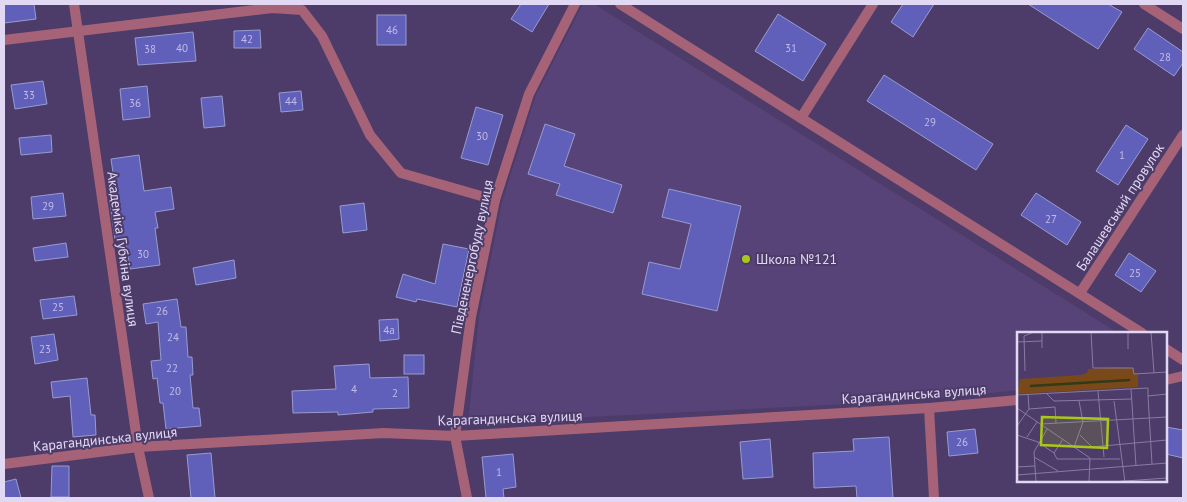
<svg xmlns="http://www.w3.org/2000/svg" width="1187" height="502" viewBox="0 0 1187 502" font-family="'PT Sans',sans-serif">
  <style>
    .built { fill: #574377 }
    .building { fill: #6060ba; stroke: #979cd0 }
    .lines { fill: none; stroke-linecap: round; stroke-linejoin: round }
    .minor { stroke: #a66378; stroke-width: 10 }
    .poi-dot { fill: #a9c71b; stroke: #4d3c69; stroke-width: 2 }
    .labels { text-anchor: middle; stroke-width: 4; stroke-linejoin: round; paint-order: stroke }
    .number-label { font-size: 11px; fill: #c1bae6 }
    .street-label { font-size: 14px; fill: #e1d8f4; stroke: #4d3c69 }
    .poi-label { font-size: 14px; fill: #e1d8f4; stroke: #4d3c69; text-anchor: start }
    .inset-river { fill: none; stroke: #323a18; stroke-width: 2.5 }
    .inset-road { fill: none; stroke: #887aa1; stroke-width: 1 }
    .view { fill: #a9c71b; fill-opacity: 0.15; stroke: #a9c71b; stroke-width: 2.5 }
    .inset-edge { fill: none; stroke: #e1d8f4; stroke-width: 2.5 }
  </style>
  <rect width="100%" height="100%" fill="#4d3c69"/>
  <!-- built -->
  <path class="built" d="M583,4h11l524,329h-100v57l-92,10 -458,23 11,-106 23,-115 34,-107z"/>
  <!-- building -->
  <g class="building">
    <path d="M4,4h30l2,15 -32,4z"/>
    <path d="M521,4h28l-17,28 -21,-13z"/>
    <path d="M903,4h31l-21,33 -22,-15z"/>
    <path d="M1028,4h80l14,8 -24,37z"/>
    <path d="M778,14l48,30 -23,37 -48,-30z"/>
    <rect x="377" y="15" width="29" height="30"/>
    <path d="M1148,28l35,24v11l-9,13 -40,-27z"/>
    <path d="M260,30l1,18h-27v-17z"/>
    <path d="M193,32l3,29 -58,4 -3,-27z"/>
    <path d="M884,75l109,69 -17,26 -109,-69z"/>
    <path d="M43,81l4,23 -32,5 -4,-24z"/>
    <path d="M147,86l3,31 -27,3 -3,-31z"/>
    <path d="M301,91l2,19 -22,2 -2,-19z"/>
    <path d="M222,96l3,30 -21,2 -3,-30z"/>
    <path d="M476,107l27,8 -15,50 -27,-7z"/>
    <path d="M545,124l30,10 -11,32 58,19 -9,28 -57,-18 4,-11 -32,-10z"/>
    <path d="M1126,125l22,14 -30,46 -22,-14z"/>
    <path d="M51,135l1,17 -31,3 -2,-17z"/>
    <path d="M139,155l5,36 27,-4 3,22 -19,3 3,16h-3l5,37 -30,4 -5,-32 -10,2 -5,-37 7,-1 -6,-42z"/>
    <path d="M669,189l72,17 -24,105 -75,-17 7,-32 31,7 11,-45 -29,-7z"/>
    <path d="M63,193l3,23 -33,3 -2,-22z"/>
    <path d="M1036,193l45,29 -14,23 -46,-30z"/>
    <path d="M364,203l3,27 -24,3 -3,-27z"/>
    <path d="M66,243l2,14 -33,4 -2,-13z"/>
    <path d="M443,244l26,5 -12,58 -40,-8 -1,3 -20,-5 7,-23 32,10z"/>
    <path d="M1129,253l27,18 -15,21 -26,-17z"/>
    <path d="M234,260l2,18 -40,7 -3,-17z"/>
    <path d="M74,296l3,19 -34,4 -3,-19z"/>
    <path d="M177,299l4,28h5l2,30h4l1,18h-3l3,33h6l2,18 -35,3 -3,-26h-3l-3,-25 -4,1 -2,-18 10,-1 -3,-38 -12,2 -3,-20z"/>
    <path d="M398,319l1,20 -19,2 -1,-21z"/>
    <path d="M54,334l4,26 -23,4 -4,-27z"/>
    <rect x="404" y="355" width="20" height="19"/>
    <path d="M369,364l1,14 38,-1 1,31 -36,1v3l-35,3v-3l-45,1 -1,-22 44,-2 -2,-23z"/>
    <path d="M87,378l4,37h4l1,20 -23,2 -3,-41 -17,2 -2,-16z"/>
    <path d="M1166,427l17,3v28l-17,-4z"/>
    <path d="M975,429l3,24 -29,3 -2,-24z"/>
    <path d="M889,437l4,61h-36l-1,-12 -42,2 -1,-35 41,-2 -1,-12z"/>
    <path d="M770,439l3,38 -30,2 -3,-37z"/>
    <path d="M211,453l4,45h-24l-4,-43z"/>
    <path d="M513,454l3,33 -13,2 1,9h-18l-4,-41z"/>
    <path d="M52,466h17v31h-18z"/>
    <path d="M16,479l5,19h-17v-16z"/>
  </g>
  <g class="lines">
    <!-- minor -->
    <g class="minor">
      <path d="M74,4l64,443 11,51"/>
      <path d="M620,4l522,329"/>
      <path d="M1144,4l39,25"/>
      <path d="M4,40l268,-32 30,2 20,26 48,99 31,38 94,27"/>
      <path d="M801,118l72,-114"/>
      <path d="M1080,293l103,-158"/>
      <path d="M1166,349l17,11"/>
      <path d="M1166,380l17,-4"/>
      <path d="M929,408l5,90"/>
      <path d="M4,464l134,-17 246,-14 71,3 474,-28 89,-8"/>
      <path d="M467,498l-12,-62 16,-119 24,-117 34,-106 46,-90"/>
    </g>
  </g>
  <!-- markers -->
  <circle class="poi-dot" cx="746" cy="259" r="5"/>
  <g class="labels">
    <!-- number labels -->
    <g class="number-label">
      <text x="392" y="34">46</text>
      <text x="247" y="43">42</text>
      <text x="182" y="52">40</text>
      <text x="791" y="52">31</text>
      <text x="150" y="53">38</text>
      <text x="1165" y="61">28</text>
      <text x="29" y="99">33</text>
      <text x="291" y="105">44</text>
      <text x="135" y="107">36</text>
      <text x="930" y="126">29</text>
      <text x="482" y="140">30</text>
      <text x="1122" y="159">1</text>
      <text x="48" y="210">29</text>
      <text x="1051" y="223">27</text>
      <text x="143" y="258">30</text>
      <text x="1135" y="277">25</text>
      <text x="58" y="311">25</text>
      <text x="162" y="315">26</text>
      <text x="389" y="334">4а</text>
      <text x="173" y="341">24</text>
      <text x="45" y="353">23</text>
      <text x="172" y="372">22</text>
      <text x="354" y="393">4</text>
      <text x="175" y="395">20</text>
      <text x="395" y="397">2</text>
      <text x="962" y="446">26</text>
      <text x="499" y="476">1</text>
    </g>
    <!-- street labels -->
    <g class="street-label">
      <text transform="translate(1120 207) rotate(-57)" y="5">Балашевський провулок</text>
      <text transform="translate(123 249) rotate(82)" y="5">Академіка Губкіна вулиця</text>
      <text transform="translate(472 257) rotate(-78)" y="5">Південенергобуду вулиця</text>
      <text transform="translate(914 394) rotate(-4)" y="5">Карагандинська вулиця</text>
      <text transform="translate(510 418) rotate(-2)" y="5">Карагандинська вулиця</text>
      <text transform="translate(105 439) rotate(-6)" y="5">Карагандинська вулиця</text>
    </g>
    <!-- poi labels -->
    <g class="poi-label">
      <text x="756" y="264">Школа №121</text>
    </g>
  </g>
  <!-- overview -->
  <g transform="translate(1017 332)">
    <rect width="150" height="150" fill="#4d3c69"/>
    <path d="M102,35l14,1 1,6h4v13l-121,7 3,-15 61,-4 6,-2 1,-4z" fill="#7a491a"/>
    <path class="inset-river" d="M13,54l100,-6"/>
    <path class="inset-road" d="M74,0l2,36h40l1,6 33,-2M111,0v17M134,0l3,41M0,10l25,-1M25,16v-16M8,39l-1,-35 10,-4M114,57l5,77M81,59l6,66M29,61l8,8 78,-2M11,62l1,15 26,-2 1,16M0,63l131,-7v8l19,-2M131,64l4,68M97,69l11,81M0,76l73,50 -1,24M24,92l126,-7M0,94l12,-17M0,103l21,7 16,11M63,103l12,12 75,-7M10,105l10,-15M46,107l-9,14 3,6h63M57,115l9,-25 -4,-21M17,125l24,14M0,135l18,-1M0,143l150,-12M19,150l-2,-30 13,-23M94,150l56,-4"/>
    <path class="view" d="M25,85l66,2 -1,29 -66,-3z"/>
    <rect width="150" height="150" class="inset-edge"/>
  </g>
  <!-- border -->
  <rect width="1187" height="502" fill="none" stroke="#e1d8f4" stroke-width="10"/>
</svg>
